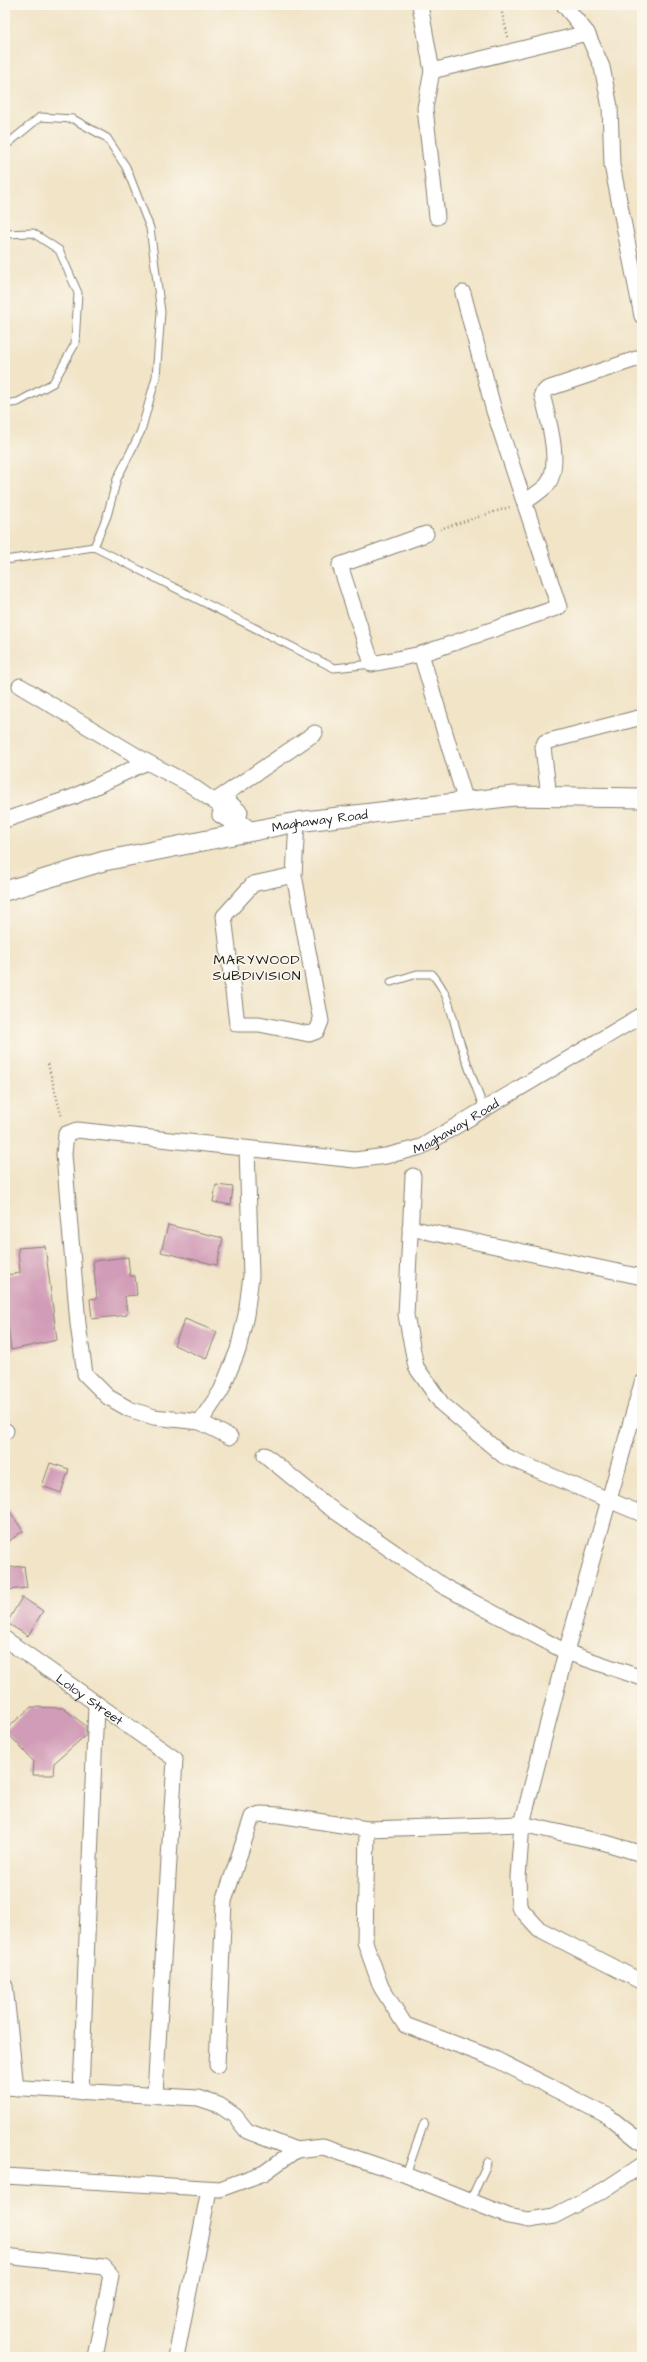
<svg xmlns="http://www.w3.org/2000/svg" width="647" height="2362" viewBox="0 0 647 2362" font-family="'Architects Daughter',sans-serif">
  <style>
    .building { fill: #d19cb7 }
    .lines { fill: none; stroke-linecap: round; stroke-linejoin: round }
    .service-casing { stroke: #868072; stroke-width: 9 }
    .minor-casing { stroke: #868072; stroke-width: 17 }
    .tertiary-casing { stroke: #868072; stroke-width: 21 }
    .path { stroke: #868072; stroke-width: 2.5; stroke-dasharray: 1 3; stroke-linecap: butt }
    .service { stroke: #fff; stroke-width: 7 }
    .minor { stroke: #fff; stroke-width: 15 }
    .tertiary { stroke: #fff; stroke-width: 19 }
    .labels { text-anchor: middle; stroke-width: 3; stroke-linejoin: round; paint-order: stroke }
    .street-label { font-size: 13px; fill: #1c1c1c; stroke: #fbf7ec }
    .neighbourhood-label { font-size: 14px; letter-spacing: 1px; fill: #1c1c1c; stroke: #fbf7ec }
  </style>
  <rect width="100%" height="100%" fill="#fbf7ec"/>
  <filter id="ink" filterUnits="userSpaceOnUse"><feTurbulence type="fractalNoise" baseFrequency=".025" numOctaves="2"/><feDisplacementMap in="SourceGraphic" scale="8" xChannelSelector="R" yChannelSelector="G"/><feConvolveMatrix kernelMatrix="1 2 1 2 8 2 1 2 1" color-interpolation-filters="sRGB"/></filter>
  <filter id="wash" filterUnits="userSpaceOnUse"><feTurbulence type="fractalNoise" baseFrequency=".012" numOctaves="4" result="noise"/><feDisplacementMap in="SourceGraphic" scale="16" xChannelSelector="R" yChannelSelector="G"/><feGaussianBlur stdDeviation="0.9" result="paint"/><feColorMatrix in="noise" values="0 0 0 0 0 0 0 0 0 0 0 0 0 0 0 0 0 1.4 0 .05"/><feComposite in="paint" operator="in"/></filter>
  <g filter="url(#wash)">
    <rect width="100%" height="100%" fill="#f1e4c7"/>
    <g id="blocks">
      <!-- building -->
      <g class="building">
        <path d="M216,1185l17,2 -2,18 -18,-3z"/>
        <path d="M168,1225l55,13 -6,27 -56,-13z"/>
        <path d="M45,1246l12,94 -46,10 -6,-51v-24l15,-2 -2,-25z"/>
        <path d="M128,1257l2,19h5l2,19 -12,1 2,19 -35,4 -2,-20 7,-1 -4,-37z"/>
        <path d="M185,1319l32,13 -11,27 -32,-14z"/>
        <path d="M50,1463l19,6 -8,24 -19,-7z"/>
        <path d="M5,1504l18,27 -18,13z"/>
        <path d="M24,1566l3,22 -19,2 -3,-22z"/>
        <path d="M22,1597l21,14 -15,25 -21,-13z"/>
        <path d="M31,1707l32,1 23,18v9l-32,28 -1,12h-20l1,-13 -29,-32z"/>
      </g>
    </g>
  </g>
  <g filter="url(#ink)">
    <use href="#blocks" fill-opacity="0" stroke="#868072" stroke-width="1"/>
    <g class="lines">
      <!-- service casing -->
      <g class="service-casing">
        <g id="service">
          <path d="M5,146l35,-29 33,2 34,19 19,29 24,61 11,84 -5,65 -15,54 -24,48 -10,37 -13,31"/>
          <path d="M5,234l28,-1 26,17 19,43 -3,51 -22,39 -35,19 -13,2"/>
          <path d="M5,560l89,-13 240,121 38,-4"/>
          <path d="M391,982l26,-8h15c19,22 19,41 28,68 7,22 16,45 24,67"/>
          <path d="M406,2175l18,-52"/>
          <path d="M470,2201l18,-39"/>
        </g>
      </g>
      <!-- minor casing -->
      <g class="minor-casing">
        <g id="minor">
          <path d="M420,5l12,66 -7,37 12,109"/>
          <path d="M564,5l23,28 15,34 8,40 2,58 30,151"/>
          <path d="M432,71l155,-38"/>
          <path d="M525,502c7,-5 16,-11 22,-17 16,-20 0,-70 -5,-91l5,-5 95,-32"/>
          <path d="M426,534l-86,31 32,99 49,-10 138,-47 -65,-196 -31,-118"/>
          <path d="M421,654l45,148"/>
          <path d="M20,686l127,76 42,22 33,23"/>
          <path d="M549,797l-6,-50 2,-5 97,-25"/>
          <path d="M215,801l100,-68"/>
          <path d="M5,820l68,-23 74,-35"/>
          <path d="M238,820l-7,2 -11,-7 2,-8 7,-5 11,10 -2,8 13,10"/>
          <path d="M294,875l-41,9 -29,32 13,108h22l50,10 8,-3 4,-10 -27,-146 3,-53"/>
          <path d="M413,1176l-7,139 10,52 26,37 62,52 138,58"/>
          <path d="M410,1228l232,49"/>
          <path d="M642,1383l-76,269 -44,172 -4,53 1,30 20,22 103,53"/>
          <path d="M200,1422l21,-31 17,-41 8,-35 5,-39 -4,-127"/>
          <path d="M5,1432l1,-1"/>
          <path id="s1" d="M230,1437l-30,-15 -46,-5 -25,-8 -21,-12 -23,-23 -7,-50 -14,-170 2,-20 11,-4 278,30 31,-4 35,-9 221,-132"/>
          <path d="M265,1455l61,50 117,81 123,66 76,26"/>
          <path id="s2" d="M5,1639l170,120 -20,335"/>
          <path d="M367,1829l-2,113 16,45 24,38 90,34 113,57 34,27"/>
          <path d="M5,1986l11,102"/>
          <path d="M217,2065l7,-164 28,-84 8,-3 19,1 88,14 155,-5 84,19 36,11"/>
          <path d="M5,2087l193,11 21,7 16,11 12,15 49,19 27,-3 83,28 102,41 21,4 25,-4 50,-26 38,-25"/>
          <path d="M81,2092l15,-387"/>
          <path d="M5,2176l215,13 44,-16 32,-23"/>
          <path d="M5,2256l99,11 7,8 -16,82"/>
          <path d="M176,2357l33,-167"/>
        </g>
      </g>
      <!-- tertiary casing -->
      <g class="tertiary-casing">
        <g id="tertiary">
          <path id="s3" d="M5,891l99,-30 193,-39 217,-26 128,2"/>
        </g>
      </g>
      <!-- path -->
      <g class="path">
        <path d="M500,5l8,32"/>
        <path d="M440,529l70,-22"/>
        <path d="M48,1064l14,54"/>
      </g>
      <!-- service -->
      <use href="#service" class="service"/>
      <!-- minor -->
      <use href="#minor" class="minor"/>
      <!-- tertiary -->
      <use href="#tertiary" class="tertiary"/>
    </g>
  </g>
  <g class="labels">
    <!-- street labels -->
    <g class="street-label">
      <text dy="5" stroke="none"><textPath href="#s3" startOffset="323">Maghaway Road</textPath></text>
      <text dy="5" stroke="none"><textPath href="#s1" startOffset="803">Maghaway Road</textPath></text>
      <text dy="5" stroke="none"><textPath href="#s2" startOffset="104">Loloy Street</textPath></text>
    </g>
    <!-- neighbourhood labels -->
    <g class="neighbourhood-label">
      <text x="257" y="964">MARYWOOD<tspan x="257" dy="16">SUBDIVISION</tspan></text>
    </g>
  </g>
  <!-- margin -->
  <rect width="647" height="2362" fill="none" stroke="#fbf7ec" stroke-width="20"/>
</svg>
